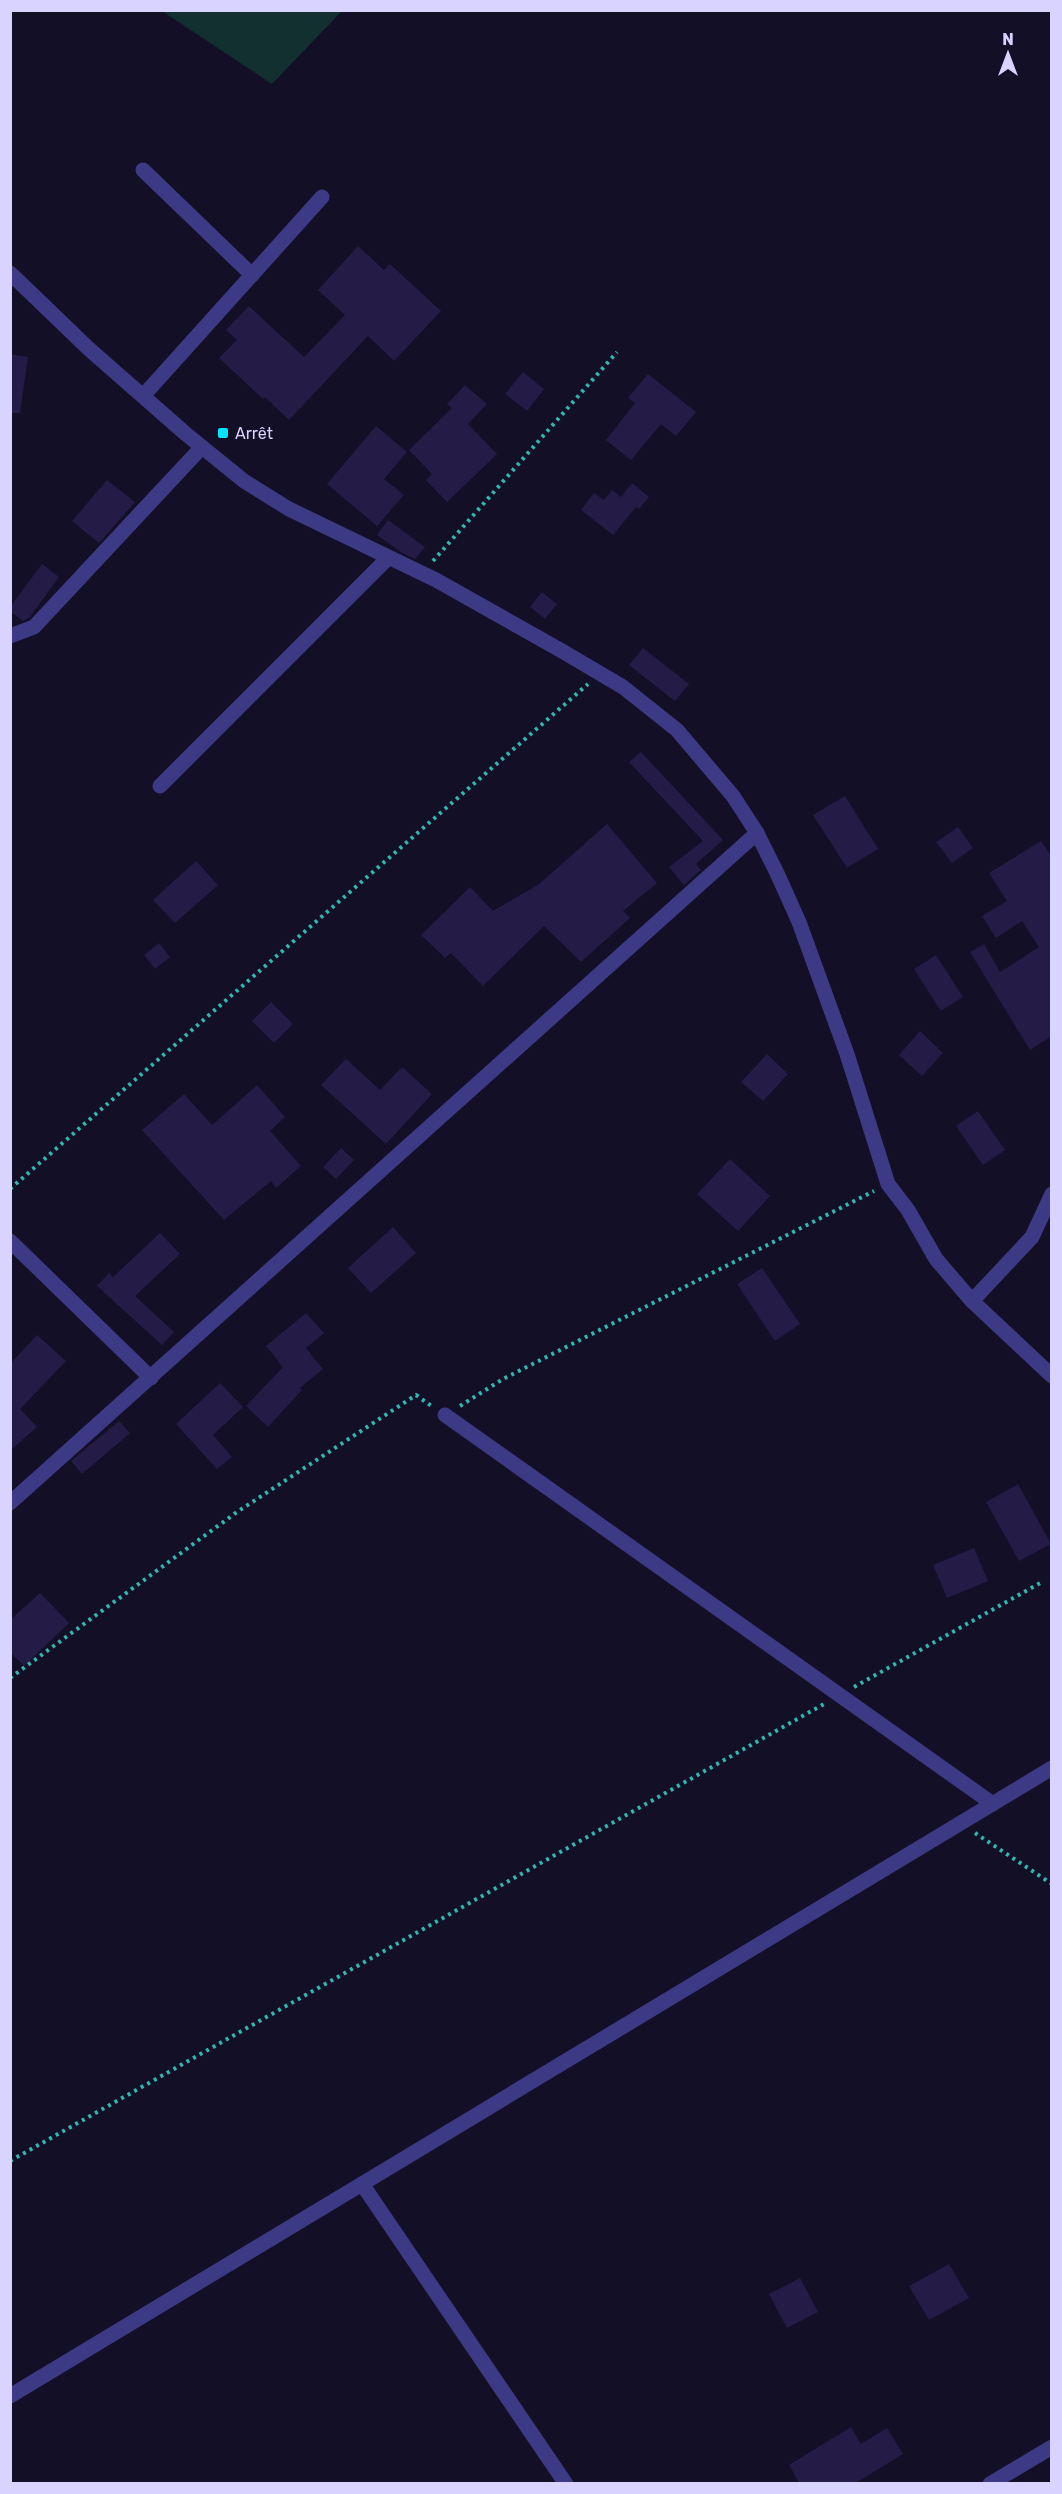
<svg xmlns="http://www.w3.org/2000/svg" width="1062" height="2494" viewBox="0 0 1062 2494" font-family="Rubik,sans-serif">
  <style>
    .green { fill: #12302f }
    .building { fill: #241b47 }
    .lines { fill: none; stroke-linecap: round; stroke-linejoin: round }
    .path { stroke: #2fb8b0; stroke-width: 4; stroke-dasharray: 3 4.5; stroke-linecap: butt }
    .minor { stroke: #3d3a85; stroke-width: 15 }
    .poi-dot { fill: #00e5ff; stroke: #130f26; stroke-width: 2 }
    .labels { text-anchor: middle; stroke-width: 4.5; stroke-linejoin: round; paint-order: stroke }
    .poi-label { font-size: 16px; fill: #d9d4ff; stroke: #130f26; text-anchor: start }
  </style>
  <rect width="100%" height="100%" fill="#130f26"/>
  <!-- green -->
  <path class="green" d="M162,11h180l-70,73z"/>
  <!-- building -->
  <g class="building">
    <path d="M358,246l26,24 6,-6 51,47 -47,50 -26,-25 -79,84 -24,-23 -2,2 -44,-41 18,-18 -11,-10 23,-24 55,51 41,-42 -27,-25z"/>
    <path d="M10,354l18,3 -8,56h-10z"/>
    <path d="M523,372l21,17 -17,22 -22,-17z"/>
    <path d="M648,374l48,38 -20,24 -15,-12 -30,36 -25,-20 29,-37 -7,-5z"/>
    <path d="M465,385l22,19 -19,20 29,30 -50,48 -21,-22 6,-6 -23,-24 43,-42 -5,-4z"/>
    <path d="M376,426l31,26 -23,27 20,16 -27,31 -50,-42z"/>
    <path d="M107,480l28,22 -36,41 -27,-22z"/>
    <path d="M632,483l17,14 -10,12 -3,-2 -23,28 -32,-25 13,-17 10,7 8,-10 9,7z"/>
    <path d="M388,520l37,27 -10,12 -14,-7 -24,-17z"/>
    <path d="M42,564l17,13 -29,40 -7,4 -13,-10v-4z"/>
    <path d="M542,592l15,12 -12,15 -15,-12z"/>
    <path d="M643,648l46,36 -14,17 -46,-36z"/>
    <path d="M641,752l82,88 -27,24 5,6 -17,15 -15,-18 34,-26 -74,-79z"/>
    <path d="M845,796l33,53 -31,19 -34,-53z"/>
    <path d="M607,824l50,59 -34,28 7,7 -49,44 -37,-36 -61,60 -32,-33 -6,5 -24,-23 49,-48 23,24 46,-27z"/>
    <path d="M958,827l15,21 -21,15 -16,-21z"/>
    <path d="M1041,841l11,16v179l-22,14 -60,-98 14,-8 16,28 39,-25 -17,-26 -26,17 -14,-22 25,-15 -18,-28z"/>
    <path d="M196,861l22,24 -43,38 -22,-23z"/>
    <path d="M159,943l11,14 -15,12 -11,-14z"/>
    <path d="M936,955l27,42 -22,14 -27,-42z"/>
    <path d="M271,1002l22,22 -19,19 -22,-22z"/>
    <path d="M920,1031l23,22 -21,23 -23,-21z"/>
    <path d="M767,1054l21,20 -25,27 -22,-19z"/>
    <path d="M346,1059l34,31 22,-23 30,27 -46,50 -65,-59z"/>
    <path d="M257,1085l28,32 -15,14 31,35 -25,22 -5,-7 -47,39 -82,-90 42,-36 28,31z"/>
    <path d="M978,1111l27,39 -22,15 -27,-39z"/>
    <path d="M341,1148l13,12 -18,19 -13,-12z"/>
    <path d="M730,1159l40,37 -32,35 -41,-37z"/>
    <path d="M393,1227l23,26 -45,40 -23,-25z"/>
    <path d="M160,1233l20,21 -45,42 39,36 -12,13 -65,-59 12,-13 4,4z"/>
    <path d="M762,1268l38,56 -25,17 -38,-57z"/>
    <path d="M306,1313l18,20 -18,15 17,21 -23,19 2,2 -34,37 -22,-21 37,-39 -17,-21z"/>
    <path d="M37,1335l29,26 -46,48 17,18 -27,24v-87z"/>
    <path d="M220,1383l23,24 -30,28 19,22 -15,12 -41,-45z"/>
    <path d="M119,1421l11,12 -48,41 -11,-13z"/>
    <path d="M1018,1484l33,60 -32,17 -33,-59z"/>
    <path d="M974,1548l14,33 -41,17 -14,-33z"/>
    <path d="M40,1593l29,30 -45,43 -14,-14v-32z"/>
    <path d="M949,2264l20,34 -40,22 -20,-34z"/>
    <path d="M800,2278l18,34 -31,16 -18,-34z"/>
    <path d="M851,2427l10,17 26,-16 16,26 -49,30h-54l-11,-19z"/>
  </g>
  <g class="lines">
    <!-- path -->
    <g class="path">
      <path d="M433,561l184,-209"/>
      <path d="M10,1189l578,-505"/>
      <path d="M460,1406l43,-27 371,-188"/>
      <path d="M10,1678l227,-166 179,-117 17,12"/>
      <path d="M854,1687l188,-105"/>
      <path d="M975,1833l77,51"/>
      <path d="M10,2161l814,-457"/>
    </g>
    <!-- minor -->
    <g class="minor">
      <path d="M143,170l109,105"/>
      <path d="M10,273l79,76 97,85 58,47 45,28 147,71 126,71 61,36 54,43 56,66 24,37 20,40 22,49 48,132 41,130 20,26 28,49 36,42 80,75"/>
      <path d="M143,396l179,-199"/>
      <path d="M10,636l24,-9 168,-180"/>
      <path d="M160,786l228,-228"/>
      <path d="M10,1241l141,137"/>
      <path d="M972,1301l60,-64 20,-43"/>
      <path d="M445,1415l548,389"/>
      <path d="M10,1503l747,-670"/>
      <path d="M362,2184l204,300"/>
      <path d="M10,2396l1042,-628"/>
      <path d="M990,2484l62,-37"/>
    </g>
  </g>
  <!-- markers -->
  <rect class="poi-dot" x="217" y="427" width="12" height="12" rx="3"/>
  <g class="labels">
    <!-- poi labels -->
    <g class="poi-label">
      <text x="235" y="439">Arrêt</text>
    </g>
  </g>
  <!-- border -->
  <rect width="1062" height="2494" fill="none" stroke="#d9d4ff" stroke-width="24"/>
  <!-- north arrow -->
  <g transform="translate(1008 54)" stroke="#130f26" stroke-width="4.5" paint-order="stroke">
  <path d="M0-4.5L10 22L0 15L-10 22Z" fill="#d9d4ff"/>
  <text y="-9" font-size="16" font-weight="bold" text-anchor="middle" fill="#d9d4ff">N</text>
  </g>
</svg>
